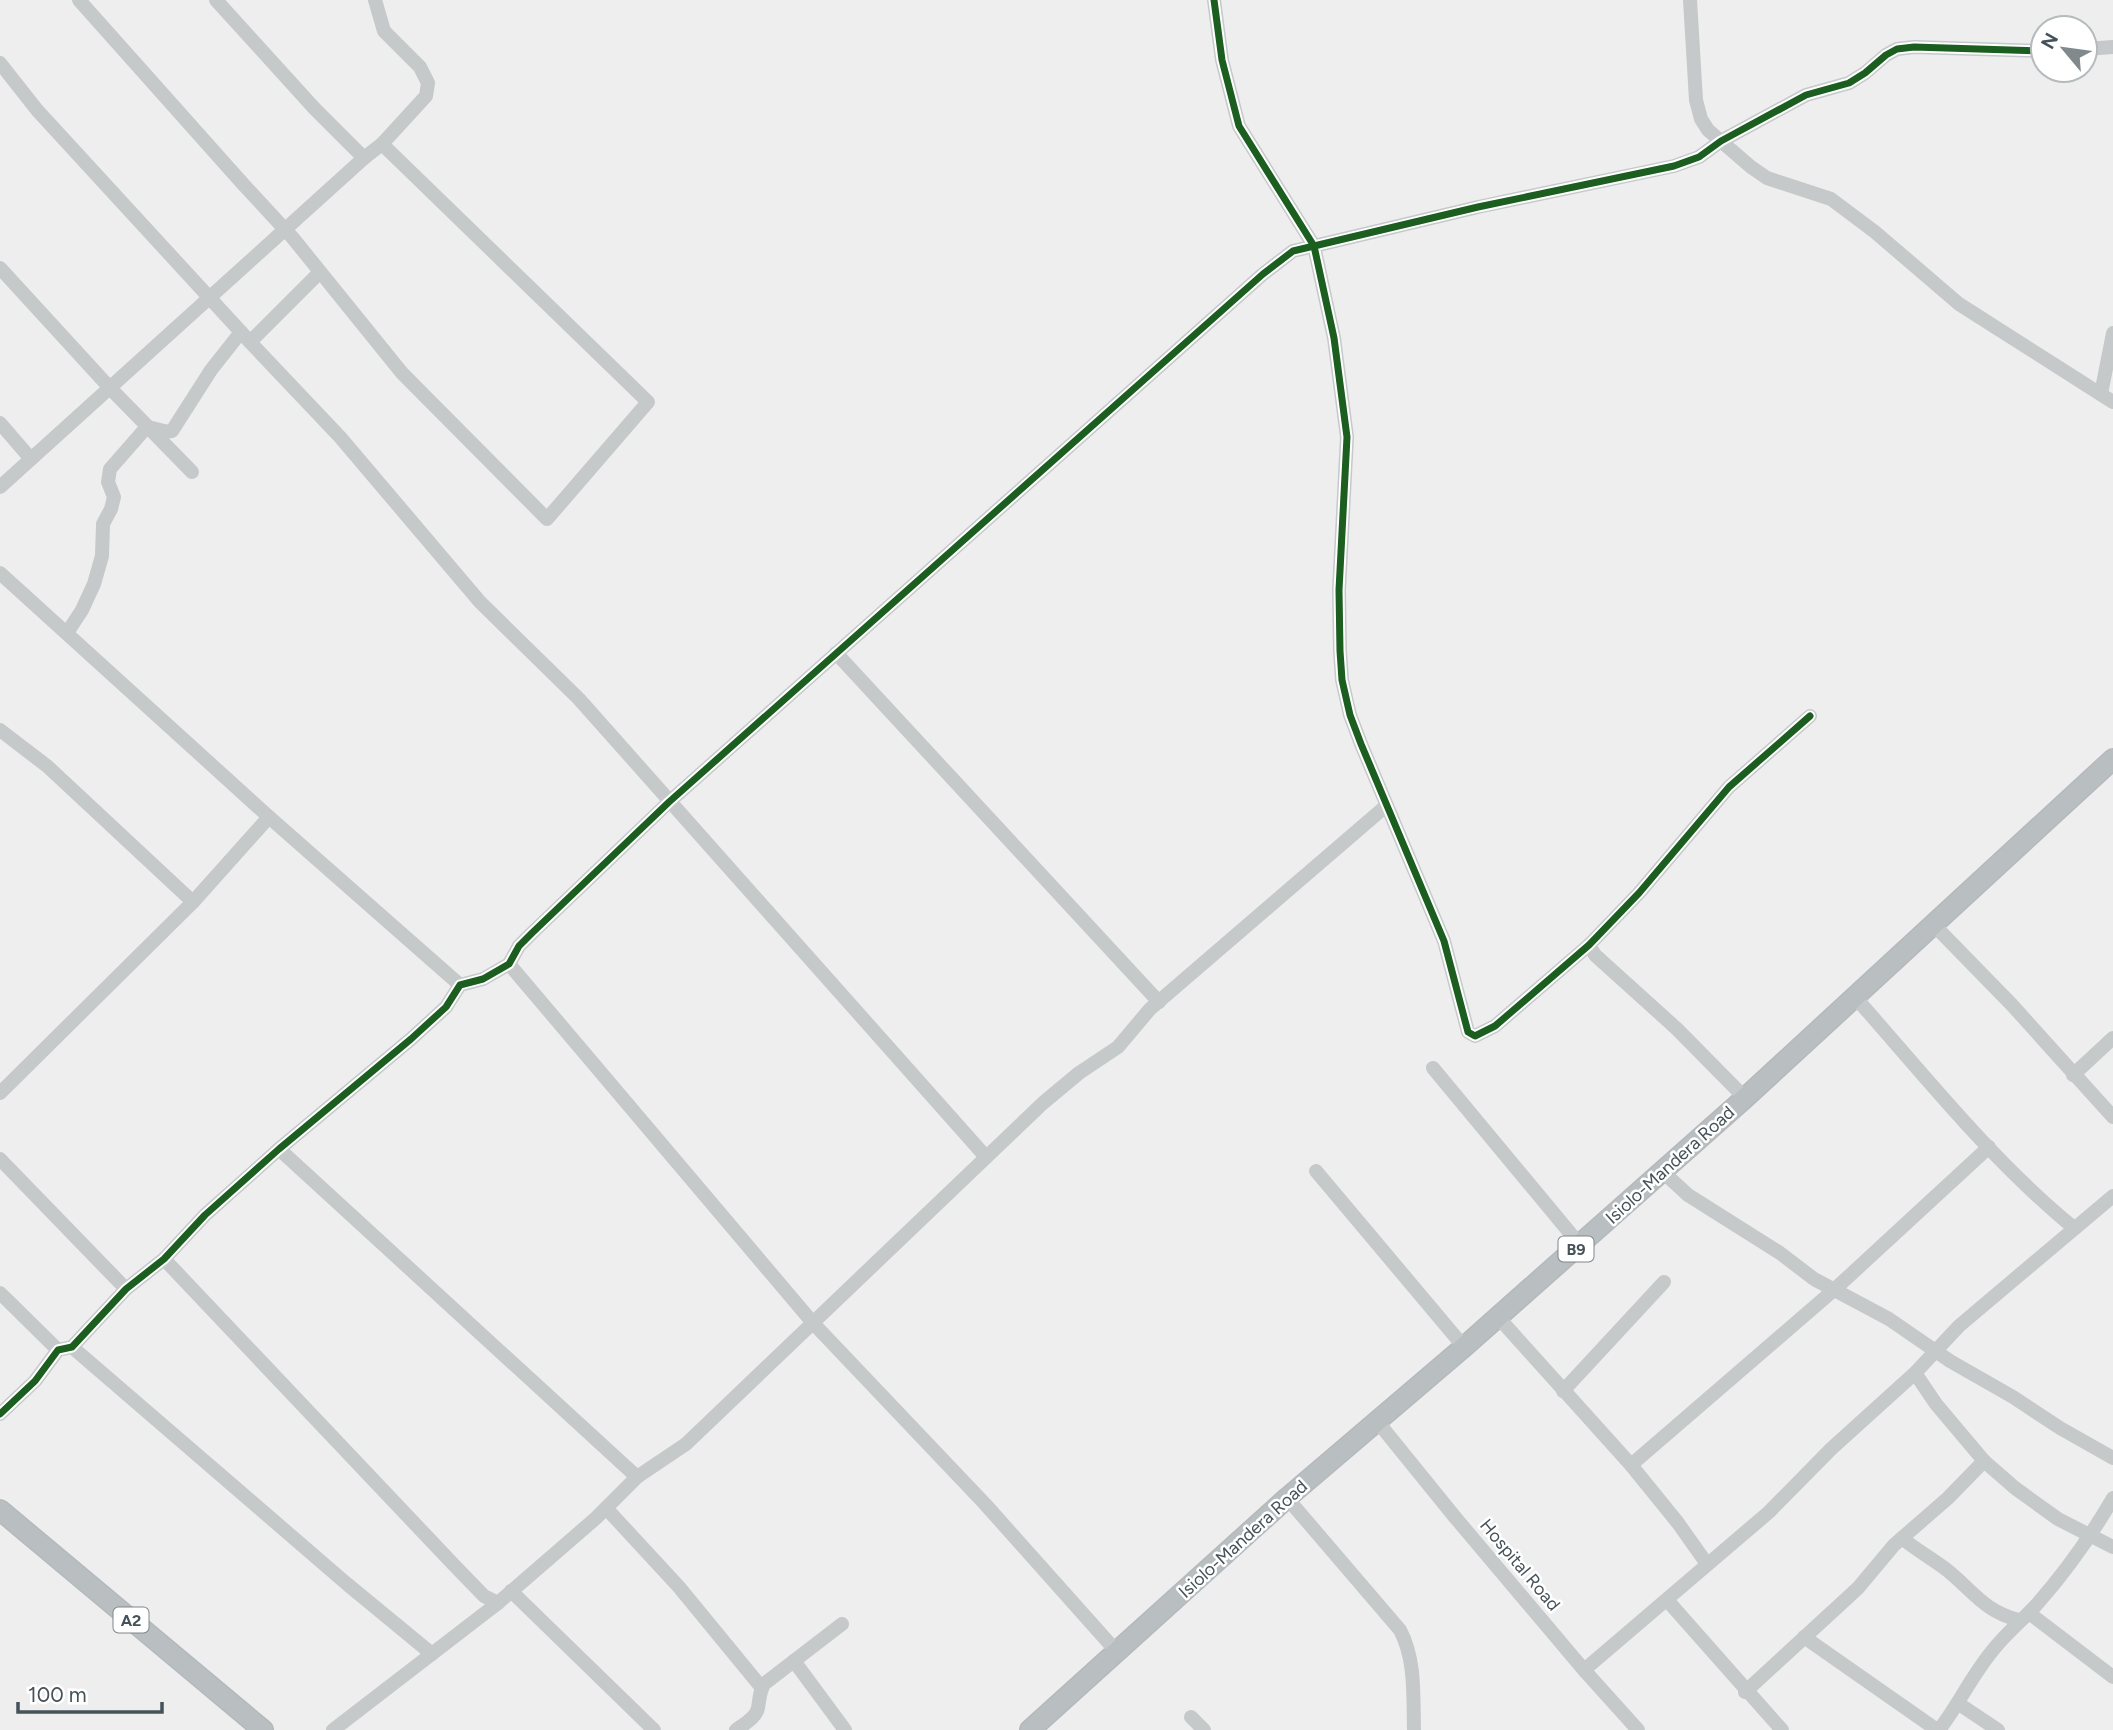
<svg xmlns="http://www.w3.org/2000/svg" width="2113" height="1730" viewBox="0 0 2113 1730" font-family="Figtree,sans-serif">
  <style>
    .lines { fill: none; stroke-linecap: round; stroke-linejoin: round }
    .highway-casing { stroke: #b4b9bd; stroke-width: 22 }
    .minor { stroke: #c5c9ca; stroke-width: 14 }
    .highway { stroke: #b9bec1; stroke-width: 19 }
    .cycleway-casing { stroke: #fff; stroke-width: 11 }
    .cycleway { stroke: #1b5e20; stroke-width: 7 }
    .labels { text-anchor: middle; stroke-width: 5; stroke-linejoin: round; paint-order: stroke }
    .shield { fill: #fff; stroke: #7e868b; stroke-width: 2 }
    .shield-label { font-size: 16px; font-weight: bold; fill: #465259 }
    .street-label { font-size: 18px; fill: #465259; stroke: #fff }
  </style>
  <rect width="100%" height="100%" fill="#efeeee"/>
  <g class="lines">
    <!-- highway casing -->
    <g class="highway-casing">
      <g id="highway">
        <path d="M0,1510l263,220"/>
        <path d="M1030,1730l257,-232 177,-151 281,-249 368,-339"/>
      </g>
    </g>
    <!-- minor -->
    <g class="minor">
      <path d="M79,0l164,184 49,53 110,136 145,146 101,-117 -266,-258 44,-48 2,-13 -8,-16 -36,-36 -9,-31"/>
      <path d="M216,0l98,108 50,50"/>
      <path d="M1214,0l8,60 17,66 75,120 20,92 13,99 -8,153 1,61 2,29 8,35 11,29 83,197 24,91 7,4 20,-10 94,-81 50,-52 90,-106 81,-71"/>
      <path d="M1690,0l6,100 5,19 7,11 43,37 16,11 64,21 44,33 84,72 154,98"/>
      <path d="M2085,49l28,-2"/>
      <path d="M0,63l37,47 204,222"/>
      <path d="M0,268l110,120 82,84"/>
      <path d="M250,342l90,95 140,165 99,97 407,458"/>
      <path d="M2101,394l12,-61"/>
      <path d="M0,423l31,36"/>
      <path d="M0,487l364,-329 18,-14"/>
      <path d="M0,573l269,244 191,168"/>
      <path d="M67,633l15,-23 12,-26 8,-28 1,-32 8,-15 3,-12 -6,-15 2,-13 35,-40c9,-4 17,5 27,2l39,-61 30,-38 9,10 70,-70"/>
      <path d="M836,653l323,349"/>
      <path d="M0,730l47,36 146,136"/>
      <path d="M1933,924l79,81 101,112"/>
      <path d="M1589,945l6,10 82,74 68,69"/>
      <path d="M509,964l304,359 172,181 132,148"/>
      <path d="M1855,997c70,79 137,164 219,231"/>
      <path d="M1433,1068l147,177"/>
      <path d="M2073,1075l40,-37"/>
      <path d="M0,1093l193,-191 76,-85"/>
      <path d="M279,1149l358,328"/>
      <path d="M0,1159l126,130"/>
      <path d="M1316,1171l148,176"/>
      <path d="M1663,1172l25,23 92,58 34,26 75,40 61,42 63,36 47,31 53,30"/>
      <path d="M164,1259l289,305 31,32 14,7"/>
      <path d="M0,1293l58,57"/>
      <path d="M1498,1317l133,148 47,58 29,41"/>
      <path d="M72,1347l275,237 85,70"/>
      <path d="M1915,1373l21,31 48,57 31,27 43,31 55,28"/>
      <path d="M1563,1391l101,-109"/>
      <path d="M0,1414l35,-33 23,-31 14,-3 54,-58 38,-30 41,-44 74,-66 132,-110 35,-32 14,-22 23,-6 26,-15 10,-18 13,-13 137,-131 594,-528 30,-23 185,-44 196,-41 25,-9 22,-16 85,-46 43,-12 16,-10 21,-18 11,-6 17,-2 129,4"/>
      <path d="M1377,1421l77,95 130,154 54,60"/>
      <path d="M1631,1465l204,-176 154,-142"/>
      <path d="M1287,1498l113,132c16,30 13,67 14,100"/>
      <path d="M606,1508l73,79 83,101"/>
      <path d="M1902,1538c14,12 31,21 45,32 26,21 38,42 72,50"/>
      <path d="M511,1591l143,139"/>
      <path d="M1667,1600l115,130"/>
      <path d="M2029,1613l84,64"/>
      <path d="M1804,1637l133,93"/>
      <path d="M794,1661l51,69"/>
      <path d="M1584,1670l185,-158 62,-63 84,-76 44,-47 154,-130"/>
      <path d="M1745,1692l113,-104 36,-43 54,-47 36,-37"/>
      <path d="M1959,1704l39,26"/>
      <path d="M1191,1717l13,13"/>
      <path d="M333,1730l165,-127 98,-85 41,-41 49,-33 357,-341 36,-30 39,-26 32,-38 236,-203"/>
      <path d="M736,1730c8,-6 20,-12 22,-22 2,-10 1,-15 6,-24l78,-60"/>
      <path d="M1939,1730c20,-26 33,-55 54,-80 14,-18 31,-31 45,-47 29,-33 53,-67 75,-105"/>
    </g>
    <!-- highway -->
    <use href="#highway" class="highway"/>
    <!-- cycleway casing -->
    <g class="cycleway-casing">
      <g id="cycleway">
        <path d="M1214,0l8,60 17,66 75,120 20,92 13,99 -8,153 1,61 2,29 8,35 11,29 83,197 24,91 7,4 20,-10 94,-81 50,-52 90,-106 81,-71"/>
        <path d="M0,1414l35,-33 23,-31 14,-3 54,-58 38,-30 41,-44 74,-66 132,-110 35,-32 14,-22 23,-6 26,-15 10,-18 13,-13 137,-131 594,-528 30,-23 185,-44 196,-41 25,-9 22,-16 85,-46 43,-12 16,-10 21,-18 11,-6 17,-2 129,4"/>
      </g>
    </g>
    <!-- cycleway -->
    <use href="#cycleway" class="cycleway"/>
  </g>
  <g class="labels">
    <!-- shield labels -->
    <g class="shield">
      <rect x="1558.5" y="1236.5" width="35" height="25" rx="5"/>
      <rect x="113.5" y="1607.5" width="35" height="25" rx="5"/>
    </g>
    <g class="shield-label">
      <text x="1576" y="1255">B9</text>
      <text x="131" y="1626">A2</text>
    </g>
    <!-- street labels -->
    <g class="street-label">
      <text transform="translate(1670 1165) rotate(-42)" y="6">Isiolo-Mandera Road</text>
      <text transform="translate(1243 1539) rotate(-42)" y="6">Isiolo-Mandera Road</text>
      <text transform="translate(1520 1565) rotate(50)" y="6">Hospital Road</text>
    </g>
  </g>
  <!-- north arrow -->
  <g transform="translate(2064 49) rotate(299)"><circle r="33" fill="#ffffff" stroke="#b5babd" stroke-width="2"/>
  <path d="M0-5L12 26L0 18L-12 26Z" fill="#81898d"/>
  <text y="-10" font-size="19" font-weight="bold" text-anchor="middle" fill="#465259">N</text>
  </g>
  <!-- scale -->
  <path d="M18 1702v10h144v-10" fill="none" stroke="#465259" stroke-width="3.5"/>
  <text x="28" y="1702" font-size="21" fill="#465259" stroke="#ffffff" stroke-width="5" paint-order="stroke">100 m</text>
</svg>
